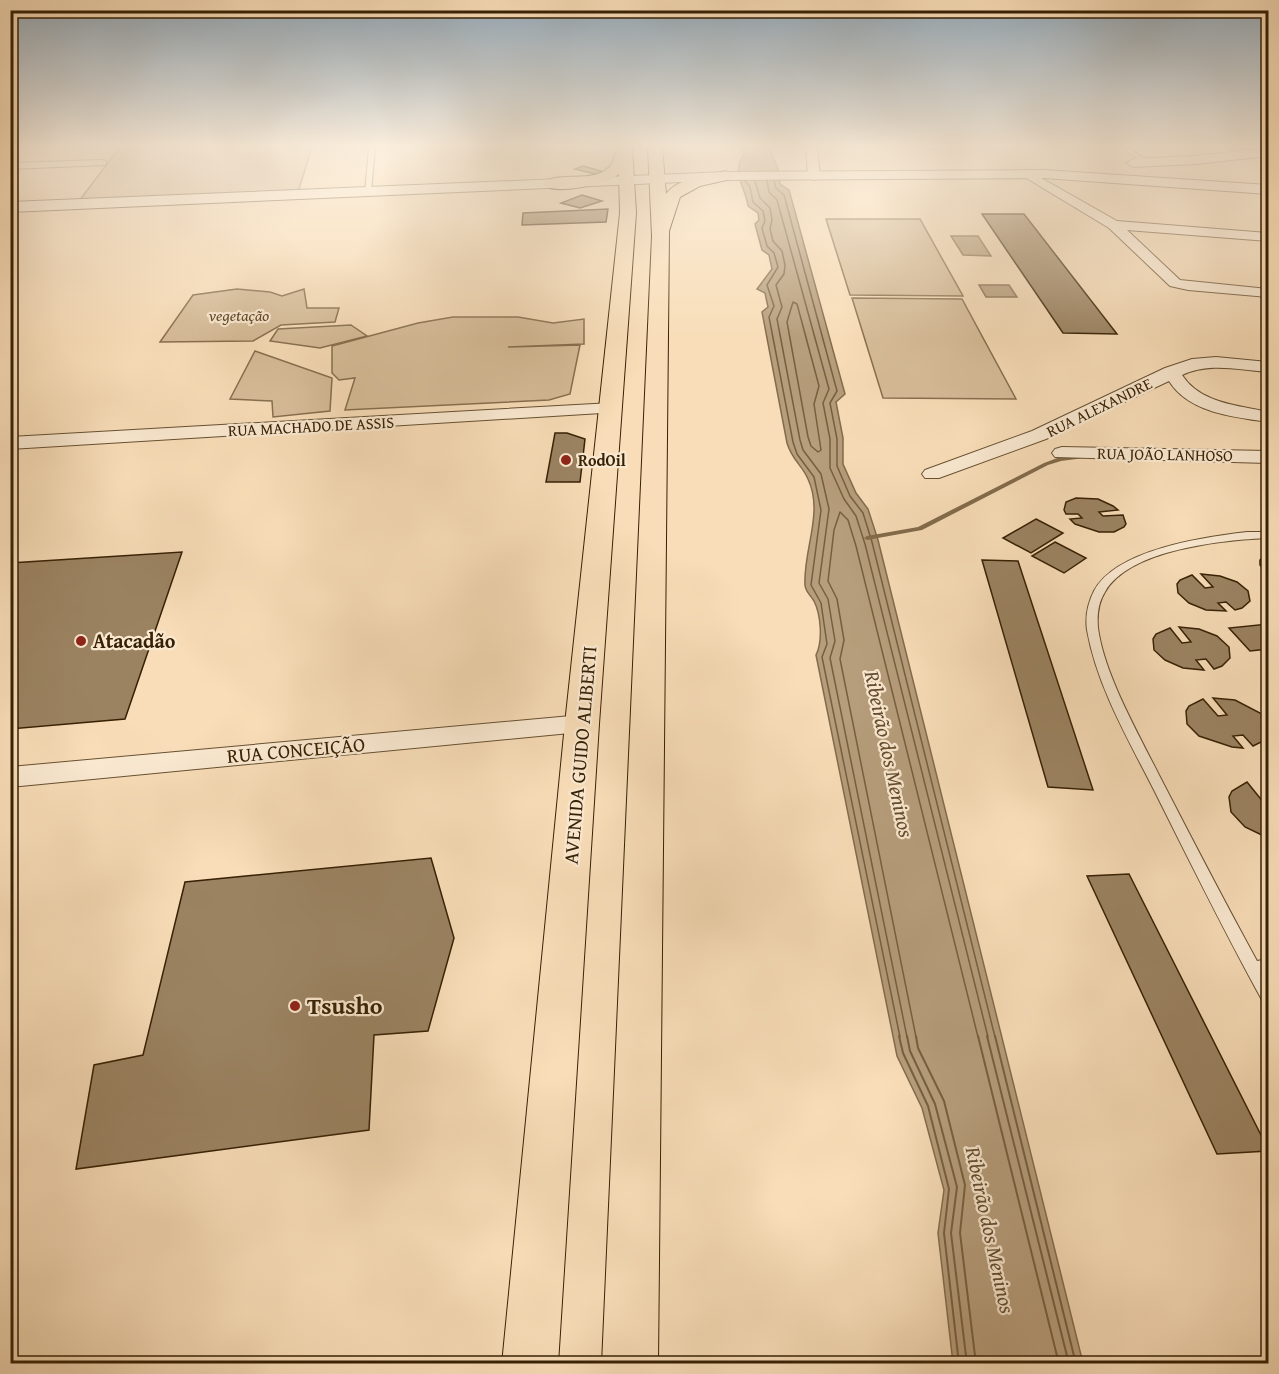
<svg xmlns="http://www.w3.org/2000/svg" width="1279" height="1374" viewBox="0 0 1279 1374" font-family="'Gentium Book Plus',serif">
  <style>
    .green { fill: #d7bd99; stroke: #876f4e; stroke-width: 1.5 }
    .water { fill: #b69d7b; stroke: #836b4b; stroke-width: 1.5 }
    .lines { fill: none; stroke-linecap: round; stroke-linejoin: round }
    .shore-far1 { stroke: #765f40; stroke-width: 1.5 }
    .shore { stroke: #765f40; stroke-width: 2 }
    .stream { fill: #836b4b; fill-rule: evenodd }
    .building { fill: #9b8362; stroke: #372104; stroke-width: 1.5 }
    .service-casing { stroke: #675031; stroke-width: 2 }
    .minor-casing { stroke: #675031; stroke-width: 2 }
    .tertiary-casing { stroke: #675031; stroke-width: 2 }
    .primary-casing { stroke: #372104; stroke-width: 2 }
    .service { fill: #fae9d1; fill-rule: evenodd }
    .minor { fill: #fae9d1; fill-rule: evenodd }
    .tertiary { fill: #fae9d1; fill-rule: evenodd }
    .primary { fill: #f8ddb8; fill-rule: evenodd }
    .poi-dot { fill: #8f2418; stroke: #fae9d1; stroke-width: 2 }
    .labels { text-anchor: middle; stroke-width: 4.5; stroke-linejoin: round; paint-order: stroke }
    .far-park-label { font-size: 16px; font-style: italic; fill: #5f4829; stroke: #fae9d1 }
    .far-street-label { font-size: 16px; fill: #372104; stroke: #fae9d1 }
    .far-poi-label { font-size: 16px; font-weight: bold; fill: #372104; stroke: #fae9d1; text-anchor: start }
    .poi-label { font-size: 20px; font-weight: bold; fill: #372104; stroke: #fae9d1; text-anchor: start }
    .street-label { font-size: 20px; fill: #372104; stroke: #fae9d1 }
    .water-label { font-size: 21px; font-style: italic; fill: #634c2e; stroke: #fae9d1 }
    .near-poi-label { font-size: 24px; font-weight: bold; fill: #372104; stroke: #fae9d1; text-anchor: start }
  </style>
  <rect width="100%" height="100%" fill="#f8ddb8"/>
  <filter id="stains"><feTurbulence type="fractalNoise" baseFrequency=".00333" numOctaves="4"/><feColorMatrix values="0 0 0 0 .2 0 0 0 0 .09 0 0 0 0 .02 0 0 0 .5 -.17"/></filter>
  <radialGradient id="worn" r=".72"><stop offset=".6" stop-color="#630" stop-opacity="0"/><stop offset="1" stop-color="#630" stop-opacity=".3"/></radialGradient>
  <!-- green -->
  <g class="green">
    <path d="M120,147h192l-14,45 -219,9z"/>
    <path d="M826,219h94l43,77 -113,-1z"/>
    <path d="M237,289l33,3 12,4 22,-7 3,19h32l-4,14 -54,3 -28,16 -93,1 33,-47z"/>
    <path d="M852,298l110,1 54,100 -133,-1z"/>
    <path d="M453,317h65l35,6 31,-4v25l-76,3 72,-2 -10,49 -21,6 -204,10 10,-32 -16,2 -7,-7v-27l86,-23z"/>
    <path d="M351,325l16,11 -47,12 -50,-7 8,-12z"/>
    <path d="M255,351l77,27 -2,33 -57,6 -1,-16 -42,-2z"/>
  </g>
  <!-- water -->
  <g class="water">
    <path d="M741,147h29c3,16 10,17 10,37l9,6 56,204 -9,8 7,36v26l13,29 12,16 10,31 205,823h-130l-15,-130 6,-43 -22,-82 -25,-52 -81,-401c7,-14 5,-40 -2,-54 -3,-5 -9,-10 -9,-16 -2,-35 19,-72 3,-106 -6,-14 -16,-19 -21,-36l-25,-131 6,-5 -3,-14 -8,-4 15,-20 -3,-14 -7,-5 -7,-26 4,-4 -1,-7 -10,-7c-3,-21 -17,-31 -4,-52z"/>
    <path d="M951,236h27l13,20 -28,-1z"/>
    <path d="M979,285h30l8,12h-31z"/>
  </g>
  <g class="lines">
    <!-- shore-far1 -->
    <g class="shore-far1">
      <path d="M745,181l5,6 3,15 10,9 2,10 -3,7 5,18 7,7 4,14 -11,18 7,21 -5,11 24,125 4,12 17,23 7,33 -10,75 10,18 6,41 -5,13 78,380"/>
      <path d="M755,181l5,17 10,10 2,12 -2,9 3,12 9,10 3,14 -1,9 -8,11 6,22 -5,12 23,121 3,10 18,24 8,35 -10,74 9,16 7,42 -5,17 77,379"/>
      <path d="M767,181l2,11 8,8 52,189 -6,14 7,36v29l14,31 12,17 9,28 123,493"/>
      <path d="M774,181l2,7 8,7 53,196 -7,12 7,36v27l13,30 13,17 9,29 123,495"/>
      <path d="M793,302l4,2 22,82 -5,18 7,46 -3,2 -7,-6 -3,-9 -21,-115z"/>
      <path d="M916,1037l-76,-378 4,-19 -7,-41 -9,-18 6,-51 6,-18 8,8 8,26 122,491"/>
    </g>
    <!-- shore -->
    <g class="shore">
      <path d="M899,1036l4,17 25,53 21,83 -5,44 15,131"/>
      <path d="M907,1036l3,15 25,53 22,83 -6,46 16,131"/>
      <path d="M916,1036l2,12 26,53 21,84 -5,48 16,131"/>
      <path d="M978,1036l81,328"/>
      <path d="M987,1036l82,328"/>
      <path d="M995,1036l81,328"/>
    </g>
    <!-- stream -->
    <path class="stream" d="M1082,455l2,1v2l-23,3 -13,4 -126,65 -55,10 -3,-2 3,-2 51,-9 126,-64 16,-6z"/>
  </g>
  <!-- building -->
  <g class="building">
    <path d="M583,166l21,6 -9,2 -20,-5z"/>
    <path d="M582,195l20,6 -22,7 -19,-5z"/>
    <path d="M608,209l-2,13 -84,3 1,-12z"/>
    <path d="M982,214h42l93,120 -54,-1z"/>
    <path d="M555,433h12l18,6 -5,43h-34z"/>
    <path d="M1076,498l22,1 15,7 5,4 -19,2 4,4 20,-1 3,9 -2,3 -10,5h-15l-24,-8 -5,-5 12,-1 -4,-4h-12l-2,-4 2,-8z"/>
    <path d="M1036,519l27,14 -32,20 -28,-15z"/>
    <path d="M1055,542l31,16 -22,15 -32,-17z"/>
    <path d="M182,552l-57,167 -115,10v-166z"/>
    <path d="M1267,553h1v22l-8,-10v-5z"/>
    <path d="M982,560l36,1 75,229 -45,-3z"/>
    <path d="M1201,574l19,2 17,6 11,9 2,10 -8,7 -7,2 -9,-8 -8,1 8,8 -20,-1 -17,-7 -11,-10 -1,-9 3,-4 12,-5 13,13 8,-1z"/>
    <path d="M1268,624v25l-18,2 -21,-23z"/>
    <path d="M1179,627l20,2 18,7 12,11 1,11 -8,8 -8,3 -8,-10 -10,1 8,10 -21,-2 -18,-8 -11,-10 -1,-11 3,-5 14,-6 12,15 9,-1z"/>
    <path d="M1213,698l22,2 27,14 6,8 -1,17 -14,7 -10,-11 -10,1 10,12 -11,-1 -33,-11 -12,-12 -1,-13 3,-5 14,-7 15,17 9,-1z"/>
    <path d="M1247,782l17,21h4v35l-23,-11 -14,-15 -2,-15 3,-6z"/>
    <path d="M431,858l23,80 -26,93 -54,4 -5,95 -293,39 18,-104 49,-10 42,-173z"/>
    <path d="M1129,874l139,275v2l-51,3 -130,-278z"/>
  </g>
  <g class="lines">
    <!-- service casing -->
    <g class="service-casing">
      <g id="service">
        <path d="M369,147h6l-4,45 -3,2 -3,-2z"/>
        <path d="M928,147h18l-16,3z"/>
        <path d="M1121,147h6l22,15 -5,1z"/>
        <path d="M1247,532h21v6c-44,2 -139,11 -163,54 -7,11 -8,23 -7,36 6,46 40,105 61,147 32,62 64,124 98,186l11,-2v14h-4l4,8v21l-6,-2c-38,-69 -73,-140 -108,-210 -26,-51 -57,-104 -67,-160 -2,-14 1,-27 7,-39 22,-42 111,-54 153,-59z"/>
      </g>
    </g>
    <!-- minor casing -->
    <g class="minor-casing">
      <g id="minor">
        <path d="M806,147h11l3,29 -2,2 -4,2 -6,-4z"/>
        <path d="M102,160l4,1v4l-96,4v-6z"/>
        <path d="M1027,170l90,51 151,12v8l-141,-11 53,50 88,9v8l-80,-7 -18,-4 -61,-58 -86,-52v-4z"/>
        <path d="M1216,357l52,5v10c-29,-2 -58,-10 -86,3 19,29 56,30 86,37v10c-34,-5 -79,-9 -99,-41l-123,58 -107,39h-14l-3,-4 3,-4 107,-39 133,-63 27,-9z"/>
        <path d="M612,403l6,1 3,4 -3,4 -608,37v-12z"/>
        <path d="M1062,447l206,4v12l-213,-6 -3,-4 3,-4z"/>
        <path d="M582,715l9,2 4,7 -4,7 -581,56v-20z"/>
      </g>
    </g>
    <!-- tertiary casing -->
    <g class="tertiary-casing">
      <g id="tertiary">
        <path d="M1268,148v8l-72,8 -63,3 -7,-4 7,-4 63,-3z"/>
        <path d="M1044,170l224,15v9l-224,-16 -318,2 -716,32v-10l716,-30z"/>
      </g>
    </g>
    <!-- primary casing -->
    <g class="primary-casing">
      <g id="primary">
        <path d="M618,147h14l4,66 -37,511 -41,640h-56l63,-640 55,-511 -1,-39c-12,10 -65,22 -76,10 13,-15 52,2 68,-19 3,-5 5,-13 7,-18z"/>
        <path d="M648,147h14l4,47c13,-17 40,-18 60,-23l8,5 -3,3 -31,7 -20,11 -11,34 -11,1133h-56l50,-1128z"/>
      </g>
    </g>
    <!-- service -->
    <use href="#service" class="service"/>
    <!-- minor -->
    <use href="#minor" class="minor"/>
    <!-- tertiary -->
    <use href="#tertiary" class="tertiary"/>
    <!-- primary -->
    <use href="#primary" class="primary"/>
  </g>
  <!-- sky -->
  <linearGradient id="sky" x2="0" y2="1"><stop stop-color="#94abbc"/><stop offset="0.43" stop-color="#fcf0df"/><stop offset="1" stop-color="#fcf0df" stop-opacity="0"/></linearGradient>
  <rect width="1279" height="339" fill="url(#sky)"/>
  <!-- markers -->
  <g class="poi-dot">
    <circle cx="566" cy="460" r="6"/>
    <circle cx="81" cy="641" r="6"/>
    <circle cx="295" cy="1006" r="6"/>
  </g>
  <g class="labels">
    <!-- far-park labels -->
    <g class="far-park-label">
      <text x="239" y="321">vegetação</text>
    </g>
    <!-- far-street labels -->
    <g class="far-street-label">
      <text transform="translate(1099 407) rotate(-26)" y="6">RUA ALEXANDRE</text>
      <text transform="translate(311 426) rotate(-3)" y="6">RUA MACHADO DE ASSIS</text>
      <text transform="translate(1165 454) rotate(1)" y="6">RUA JOÃO LANHOSO</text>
    </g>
    <!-- far-poi labels -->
    <g class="far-poi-label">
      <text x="578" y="466">RodOil</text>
    </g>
    <!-- poi labels -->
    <g class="poi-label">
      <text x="93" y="648">Atacadão</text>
    </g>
    <!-- street labels -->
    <g class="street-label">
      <text transform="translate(296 750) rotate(-5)" y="7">RUA CONCEIÇÃO</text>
      <text transform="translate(580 755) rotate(-85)" y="7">AVENIDA GUIDO ALIBERTI</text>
    </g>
    <!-- water labels -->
    <g class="water-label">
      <text transform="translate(889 754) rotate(78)" y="7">Ribeirão dos Meninos</text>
      <text transform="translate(990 1230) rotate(78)" y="7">Ribeirão dos Meninos</text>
    </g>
    <!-- near-poi labels -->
    <g class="near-poi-label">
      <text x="307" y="1014">Tsusho</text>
    </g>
  </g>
  <!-- margin -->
  <rect width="1279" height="1374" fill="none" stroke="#f8ddb8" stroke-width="36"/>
  <rect x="12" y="12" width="1255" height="1350" fill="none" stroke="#372104" stroke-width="3"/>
  <rect x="18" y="18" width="1243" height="1338" fill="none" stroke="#372104" stroke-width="1.5"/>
  <rect width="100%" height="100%" filter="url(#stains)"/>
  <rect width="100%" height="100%" fill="url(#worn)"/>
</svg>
